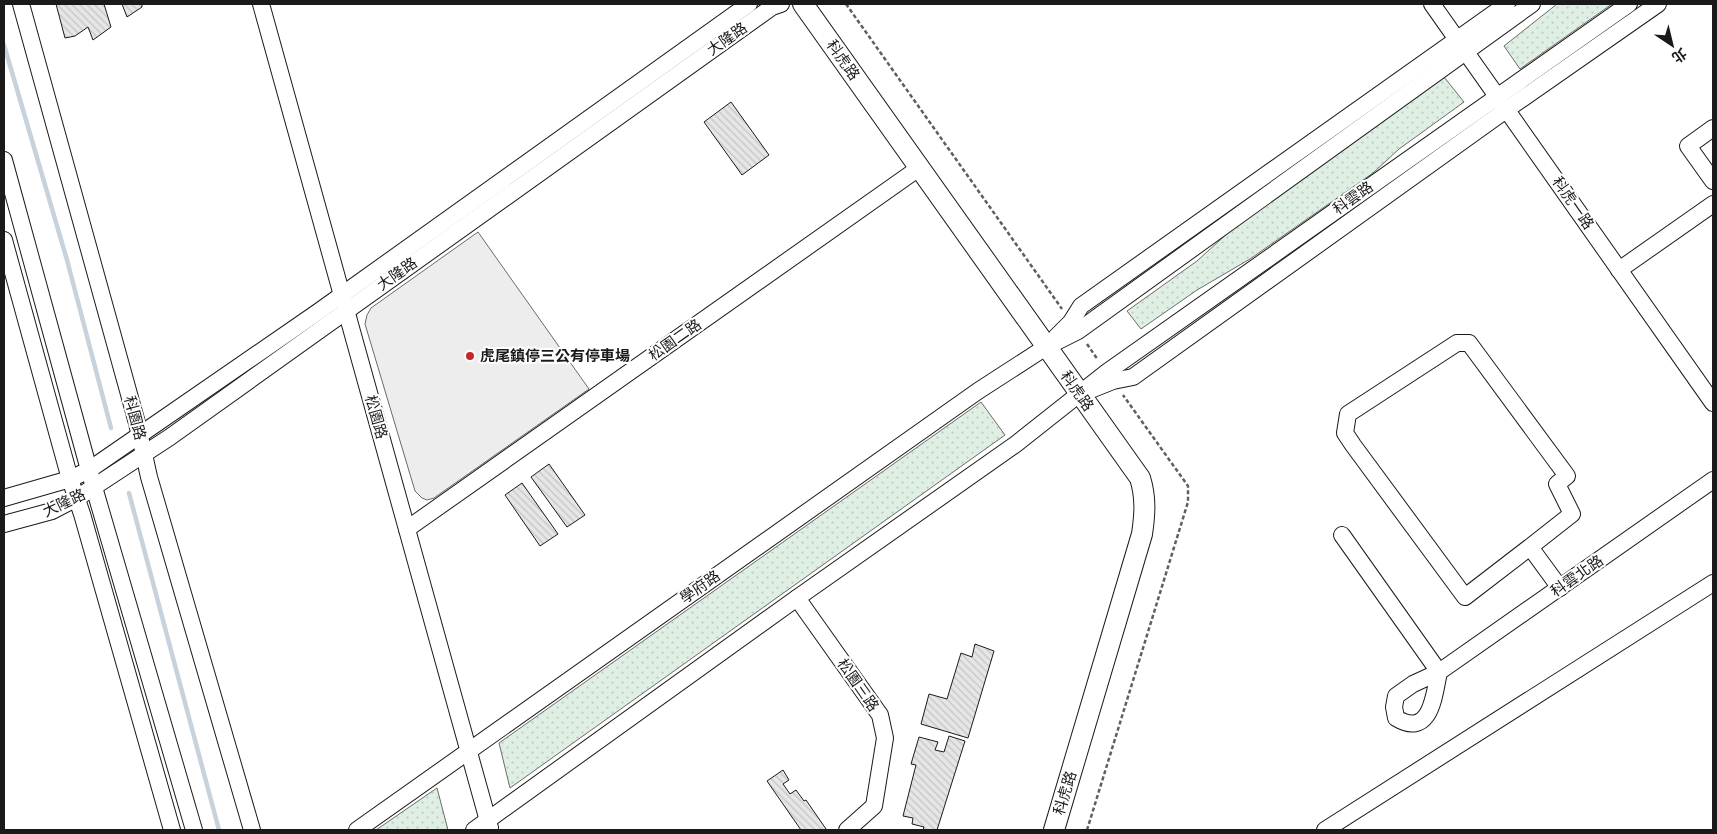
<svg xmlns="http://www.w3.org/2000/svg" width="1717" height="834" viewBox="0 0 1717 834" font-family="'Fira Sans','Noto Sans TC',sans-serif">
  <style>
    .grass { fill: url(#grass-dots); stroke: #6a6a6a }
    .parking { fill: #ededed; stroke: #6a6a6a }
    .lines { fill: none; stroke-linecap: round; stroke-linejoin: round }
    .stream { stroke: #c6d2dc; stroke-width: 4.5 }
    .building { fill: url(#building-back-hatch); stroke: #1a1a1a }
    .minor-casing { stroke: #1a1a1a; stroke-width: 18 }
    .major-casing { stroke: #1a1a1a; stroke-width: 22 }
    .path { stroke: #5f5f5f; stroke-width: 2.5; stroke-dasharray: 4 2.5; stroke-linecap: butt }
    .minor { stroke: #fff; stroke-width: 16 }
    .major { stroke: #fff; stroke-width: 20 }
    .poi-dot { fill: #c62828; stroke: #fff; stroke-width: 2 }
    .labels { text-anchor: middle; stroke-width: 4; stroke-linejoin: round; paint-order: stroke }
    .street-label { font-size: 15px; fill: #1a1a1a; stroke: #fff }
    .poi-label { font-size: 15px; font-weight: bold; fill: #1a1a1a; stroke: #fff; text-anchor: start }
  </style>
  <defs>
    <pattern id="grass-dots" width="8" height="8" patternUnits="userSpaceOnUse" patternTransform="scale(1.25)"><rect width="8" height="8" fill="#e0efe3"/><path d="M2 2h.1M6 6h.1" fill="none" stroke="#c0ccc2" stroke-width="1.8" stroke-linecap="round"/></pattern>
    <pattern id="building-back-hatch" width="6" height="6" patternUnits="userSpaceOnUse" patternTransform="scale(1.25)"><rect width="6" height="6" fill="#e6e6e6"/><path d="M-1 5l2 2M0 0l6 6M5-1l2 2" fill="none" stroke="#c5c5c5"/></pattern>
  </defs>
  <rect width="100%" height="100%" fill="#fff"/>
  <!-- grass -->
  <g class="grass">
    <path d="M1557,4h55l-92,65 -16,-23z"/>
    <path d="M1444,77l20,25 -65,47 -26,24 -123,86 -53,31 -56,39 -14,-18 70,-50 33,-30z"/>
    <path d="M981,402l24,33 -495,353 -11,-45z"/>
    <path d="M437,788l11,42h-72z"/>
  </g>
  <!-- parking -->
  <path class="parking" d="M478,232l111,157 -155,109 -7,2 -5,-2 -7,-7 -50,-167 2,-9 4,-7z"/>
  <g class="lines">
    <!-- stream -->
    <g class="stream">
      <path d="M4,45l63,215 44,168"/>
      <path d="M129,493l90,337"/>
    </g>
  </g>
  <!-- building -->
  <g class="building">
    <path d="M56,4h48l7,23 -18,13 -5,-13 -13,9 -10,2z"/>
    <path d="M122,4h20v3l-15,10z"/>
    <path d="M731,102l38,53 -27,20 -38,-53z"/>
    <path d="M549,464l36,51 -18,12 -36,-50z"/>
    <path d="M522,483l36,51 -18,12 -35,-51z"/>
    <path d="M975,644l19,7 -26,87 -47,-14 8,-30 18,5 14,-46 11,4z"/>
    <path d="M949,736l16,5 -28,89h-14l1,-3 -12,-3 1,-6 -10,-2 13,-51 -5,-1 8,-27 19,5 -3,8 9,2z"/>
    <path d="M783,770l6,10 -6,4 7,10 6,-4 8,11 2,-1 20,29 -1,1h-24l-34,-49z"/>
  </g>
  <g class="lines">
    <!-- minor casing -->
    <g class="minor-casing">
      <g id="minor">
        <path d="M21,4l116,419 12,54 103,353"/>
        <path d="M261,4l229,824"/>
        <path d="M1432,4l281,399"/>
        <path d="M1713,128l-25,18 25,35"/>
        <path d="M4,160l85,310 105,360"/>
        <path d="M4,240l66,239 12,35 90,316"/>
        <path d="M1619,270l94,-66"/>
        <path d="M1056,337l15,-15 10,-16 426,-302"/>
        <path d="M1093,389l20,-8 20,-4 373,-267 152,-106"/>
        <path d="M4,498l66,-19 19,-9 229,-158 431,-308"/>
        <path d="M4,524l48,-13 25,-13 93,-61 602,-430 9,-3"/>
        <path d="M407,529l512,-361"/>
        <path d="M1342,535l97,137"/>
        <path d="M1530,547l-65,50 -112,-152 -8,-12 3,-19 109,-71h12l98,133 -10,8 15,30 -42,33 30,41"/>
        <path d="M797,598l83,117 5,23 -11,68 -27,24"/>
        <path d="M1439,672c-5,23 -8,67 -43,46l-2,-11 2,-11 17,-12 26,-12 274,-192"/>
        <path d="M357,830l621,-439 68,-44 32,-16 454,-327"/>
        <path d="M474,830l323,-232 219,-154 91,-72 522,-368"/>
        <path d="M1325,830l388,-247"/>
      </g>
    </g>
    <!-- major casing -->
    <g class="major-casing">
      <path id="major" d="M803,4l337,474c6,19 5,36 2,56l-88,296"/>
    </g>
    <!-- path -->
    <g class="path">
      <path d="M846,4l216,305"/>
      <path d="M1087,344l11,16"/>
      <path d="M1087,830l101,-328v-16l-65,-91"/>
    </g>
    <!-- minor -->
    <use href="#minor" class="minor"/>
    <!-- major -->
    <use href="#major" class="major"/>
  </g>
  <!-- markers -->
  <circle class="poi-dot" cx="470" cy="356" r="5"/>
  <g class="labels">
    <!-- street labels -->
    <g class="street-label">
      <text transform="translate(727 39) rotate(-35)" y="5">大隆路</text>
      <text transform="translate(843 60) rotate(55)" y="5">科虎路</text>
      <text transform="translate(1353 198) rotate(-35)" y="5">科雲路</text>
      <text transform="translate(1573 203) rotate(55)" y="5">科虎一路</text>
      <text transform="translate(397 274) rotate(-35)" y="5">大隆路</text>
      <text transform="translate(675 340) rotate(-35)" y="5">松園二路</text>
      <text transform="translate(1077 391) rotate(55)" y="5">科虎路</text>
      <text transform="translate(376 417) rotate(74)" y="5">松園路</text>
      <text transform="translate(135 418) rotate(75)" y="5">科園路</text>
      <text transform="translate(64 503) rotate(-25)" y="5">大隆路</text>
      <text transform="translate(1577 576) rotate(-35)" y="5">科雲北路</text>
      <text transform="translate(700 587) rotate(-35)" y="5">學府路</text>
      <text transform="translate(858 685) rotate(55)" y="5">松園三路</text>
      <text transform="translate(1065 793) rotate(-73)" y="5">科虎路</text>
    </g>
    <!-- poi labels -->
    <g class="poi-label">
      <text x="480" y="361">虎尾鎮停三公有停車場</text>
    </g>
  </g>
  <!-- border -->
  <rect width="1717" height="834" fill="none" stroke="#1a1a1a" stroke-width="10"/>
  <!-- north arrow -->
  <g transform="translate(1672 45) rotate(145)" stroke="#ffffff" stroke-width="4" paint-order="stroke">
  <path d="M0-4L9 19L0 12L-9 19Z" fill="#1a1a1a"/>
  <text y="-8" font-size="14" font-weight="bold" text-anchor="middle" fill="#1a1a1a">北</text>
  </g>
</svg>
